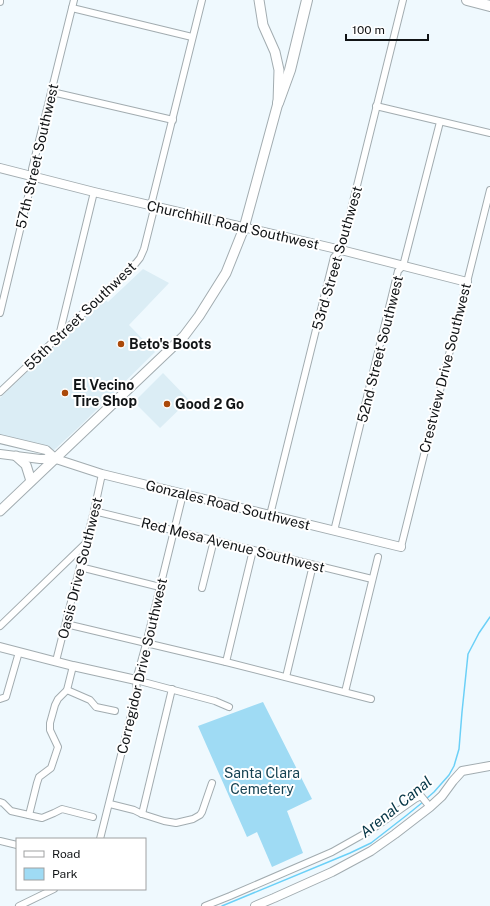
<svg xmlns="http://www.w3.org/2000/svg" width="490" height="906" viewBox="0 0 490 906" font-family="'Public Sans',sans-serif">
  <style>
    .built { fill: #dbedf5 }
    .green { fill: #9fdbf4 }
    .lines { fill: none; stroke-linecap: round; stroke-linejoin: round }
    .stream { stroke: #6bd0f7; stroke-width: 1.5 }
    .minor-casing { stroke: #a2acb0; stroke-width: 8 }
    .tertiary-casing { stroke: #a2acb0; stroke-width: 10 }
    .secondary-casing { stroke: #a2acb0; stroke-width: 11 }
    .primary-casing { stroke: #a2acb0; stroke-width: 12 }
    .minor { stroke: #fff; stroke-width: 6 }
    .tertiary { stroke: #fff; stroke-width: 8 }
    .secondary { stroke: #fff; stroke-width: 9 }
    .primary { stroke: #fff; stroke-width: 10 }
    .poi-dot { fill: #ab4909; stroke: #fff; stroke-width: 1.5 }
    .labels { text-anchor: middle; stroke-width: 4; stroke-linejoin: round; paint-order: stroke }
    .street-label { font-size: 14px; fill: #111416; stroke: #fff }
    .poi-label { font-size: 14px; font-weight: bold; fill: #111416; stroke: #fff; text-anchor: start }
    .park-label { font-size: 14px; fill: #164353; stroke: #fff }
    .water-label { font-size: 15px; font-style: italic; fill: #053545; stroke: #fff }
  </style>
  <rect width="100%" height="100%" fill="#eff9fe"/>
  <!-- built -->
  <g class="built">
    <path d="M143,269l26,14 -40,42 26,27 -75,74 -26,24h-2l-52,-14v-38l104,-99 4,3z"/>
    <path d="M163,373l26,27 -29,28 -26,-26z"/>
  </g>
  <!-- green -->
  <path class="green" d="M263,702l49,97 -25,12 16,42 -31,14 -15,-35 -10,5 -49,-111z"/>
  <g class="lines">
    <!-- stream -->
    <g class="stream">
      <path d="M426,799l8,-7 15,-17 5,-9 5,-17 3,-37 6,-58 11,-21 11,-16"/>
      <path d="M222,906l128,-53 21,-10 36,-28 16,-13"/>
    </g>
    <!-- minor casing -->
    <g class="minor-casing">
      <g id="minor">
        <path d="M0,2v-2"/>
        <path d="M72,8l120,29"/>
        <path d="M52,92l121,28"/>
        <path d="M376,106l114,27"/>
        <path d="M0,313l33,-137 -1,-7 42,-169"/>
        <path d="M59,336l35,-144"/>
        <path d="M0,392l136,-129 4,-5 4,-9 9,-36 -2,-8 51,-205"/>
        <path d="M94,511l278,68"/>
        <path d="M270,515l64,-258 7,-7 62,-250"/>
        <path d="M334,531l64,-260 5,-5 37,-144"/>
        <path d="M401,547l89,-357"/>
        <path d="M80,567l80,20"/>
        <path d="M202,588l12,-48"/>
        <path d="M66,624l160,38 145,37"/>
        <path d="M0,626l85,-82"/>
        <path d="M56,661l38,-150 8,-37"/>
        <path d="M226,662l27,-112"/>
        <path d="M286,677l27,-112"/>
        <path d="M136,680l79,21 14,6"/>
        <path d="M67,690l23,10 6,7 19,4"/>
        <path d="M345,692l33,-135"/>
        <path d="M0,699l6,-2 13,-45"/>
        <path d="M0,802l3,1 8,8 31,7 12,-5 8,-4 31,8"/>
        <path d="M110,804l24,6 8,4 22,7 12,2 17,-4 7,-4 2,-3 10,-29"/>
        <path d="M142,814l30,-125"/>
        <path d="M29,815l8,-32 2,-6 12,-9 7,-21 -8,-17v-7l5,-18 3,-6 9,-9 6,-24"/>
        <path d="M100,839l37,-148 -1,-11 10,-36 37,-150"/>
        <path d="M0,841l17,4"/>
        <path d="M19,906l35,-17"/>
        <path d="M205,906l25,-10 102,-44 39,-22 44,-31 6,-3 9,11"/>
      </g>
    </g>
    <!-- tertiary casing -->
    <g class="tertiary-casing">
      <g id="tertiary">
        <path d="M0,168l94,24 247,58 126,32"/>
        <path d="M0,439l46,11 10,9"/>
        <path d="M0,454l40,5h16l46,15 299,73"/>
        <path d="M0,647l73,19 63,14"/>
        <path d="M255,906l19,-8 58,-26 39,-21 24,-17 35,-27 12,-11 11,-15 9,-10 28,-5"/>
      </g>
    </g>
    <!-- secondary casing -->
    <g class="secondary-casing">
      <g id="secondary">
        <path d="M16,456l10,9 5,16"/>
        <path d="M0,511l184,-175 15,-20 27,-43 18,-45 34,-125 1,-33 -4,-18 -12,-27 -4,-25"/>
      </g>
    </g>
    <!-- primary casing -->
    <g class="primary-casing">
      <g id="primary">
        <path d="M467,0l23,6"/>
        <path d="M278,103l12,-33 17,-70"/>
      </g>
    </g>
    <!-- minor -->
    <use href="#minor" class="minor"/>
    <!-- tertiary -->
    <use href="#tertiary" class="tertiary"/>
    <!-- secondary -->
    <use href="#secondary" class="secondary"/>
    <!-- primary -->
    <use href="#primary" class="primary"/>
  </g>
  <!-- markers -->
  <g class="poi-dot">
    <circle cx="121" cy="344" r="4"/>
    <circle cx="65" cy="393" r="4"/>
    <circle cx="167" cy="404" r="4"/>
  </g>
  <g class="labels">
    <!-- street labels -->
    <g class="street-label">
      <text transform="translate(37 156) rotate(-77)" y="5">57th Street Southwest</text>
      <text transform="translate(233 225) rotate(13)" y="5">Churchhill Road Southwest</text>
      <text transform="translate(337 258) rotate(-74)" y="5">53rd Street Southwest</text>
      <text transform="translate(80 316) rotate(-44)" y="5">55th Street Southwest</text>
      <text transform="translate(380 349) rotate(-76)" y="5">52nd Street Southwest</text>
      <text transform="translate(445 368) rotate(-76)" y="5">Crestview Drive Southwest</text>
      <text transform="translate(228 505) rotate(14)" y="5">Gonzales Road Southwest</text>
      <text transform="translate(233 545) rotate(14)" y="5">Red Mesa Avenue Southwest</text>
      <text transform="translate(80 568) rotate(-76)" y="5">Oasis Drive Southwest</text>
      <text transform="translate(142 666) rotate(-77)" y="5">Corregidor Drive Southwest</text>
    </g>
    <!-- poi labels -->
    <g class="poi-label">
      <text x="129" y="349">Beto's Boots</text>
      <text x="73" y="390">El Vecino<tspan x="73" dy="16">Tire Shop</tspan></text>
      <text x="175" y="409">Good 2 Go</text>
    </g>
    <!-- park labels -->
    <g class="park-label">
      <text x="262" y="778">Santa Clara<tspan x="262" dy="16">Cemetery</tspan></text>
    </g>
    <!-- water labels -->
    <g class="water-label">
      <text transform="translate(396 807) rotate(-39)" y="5">Arenal Canal</text>
    </g>
  </g>
  <!-- legend -->
  <rect x="16" y="838" width="130" height="52" fill="#ffffff" stroke="#a0a1a2"/>
  <rect x="24" y="851" width="20" height="6" fill="#ffffff" stroke="#a0a1a2"/>
  <text x="52" y="858" font-size="12" fill="#111416">Road</text>
  <rect x="24" y="868" width="20" height="12" fill="#9fdbf4" stroke="#a0a1a2"/>
  <text x="52" y="878" font-size="12" fill="#111416">Park</text>
  <!-- scale -->
  <path d="M346 34v6h82v-6" fill="none" stroke="#111416" stroke-width="2"/>
  <text x="352" y="34" font-size="12" fill="#111416" stroke="#ffffff" stroke-width="3" paint-order="stroke">100 m</text>
</svg>
